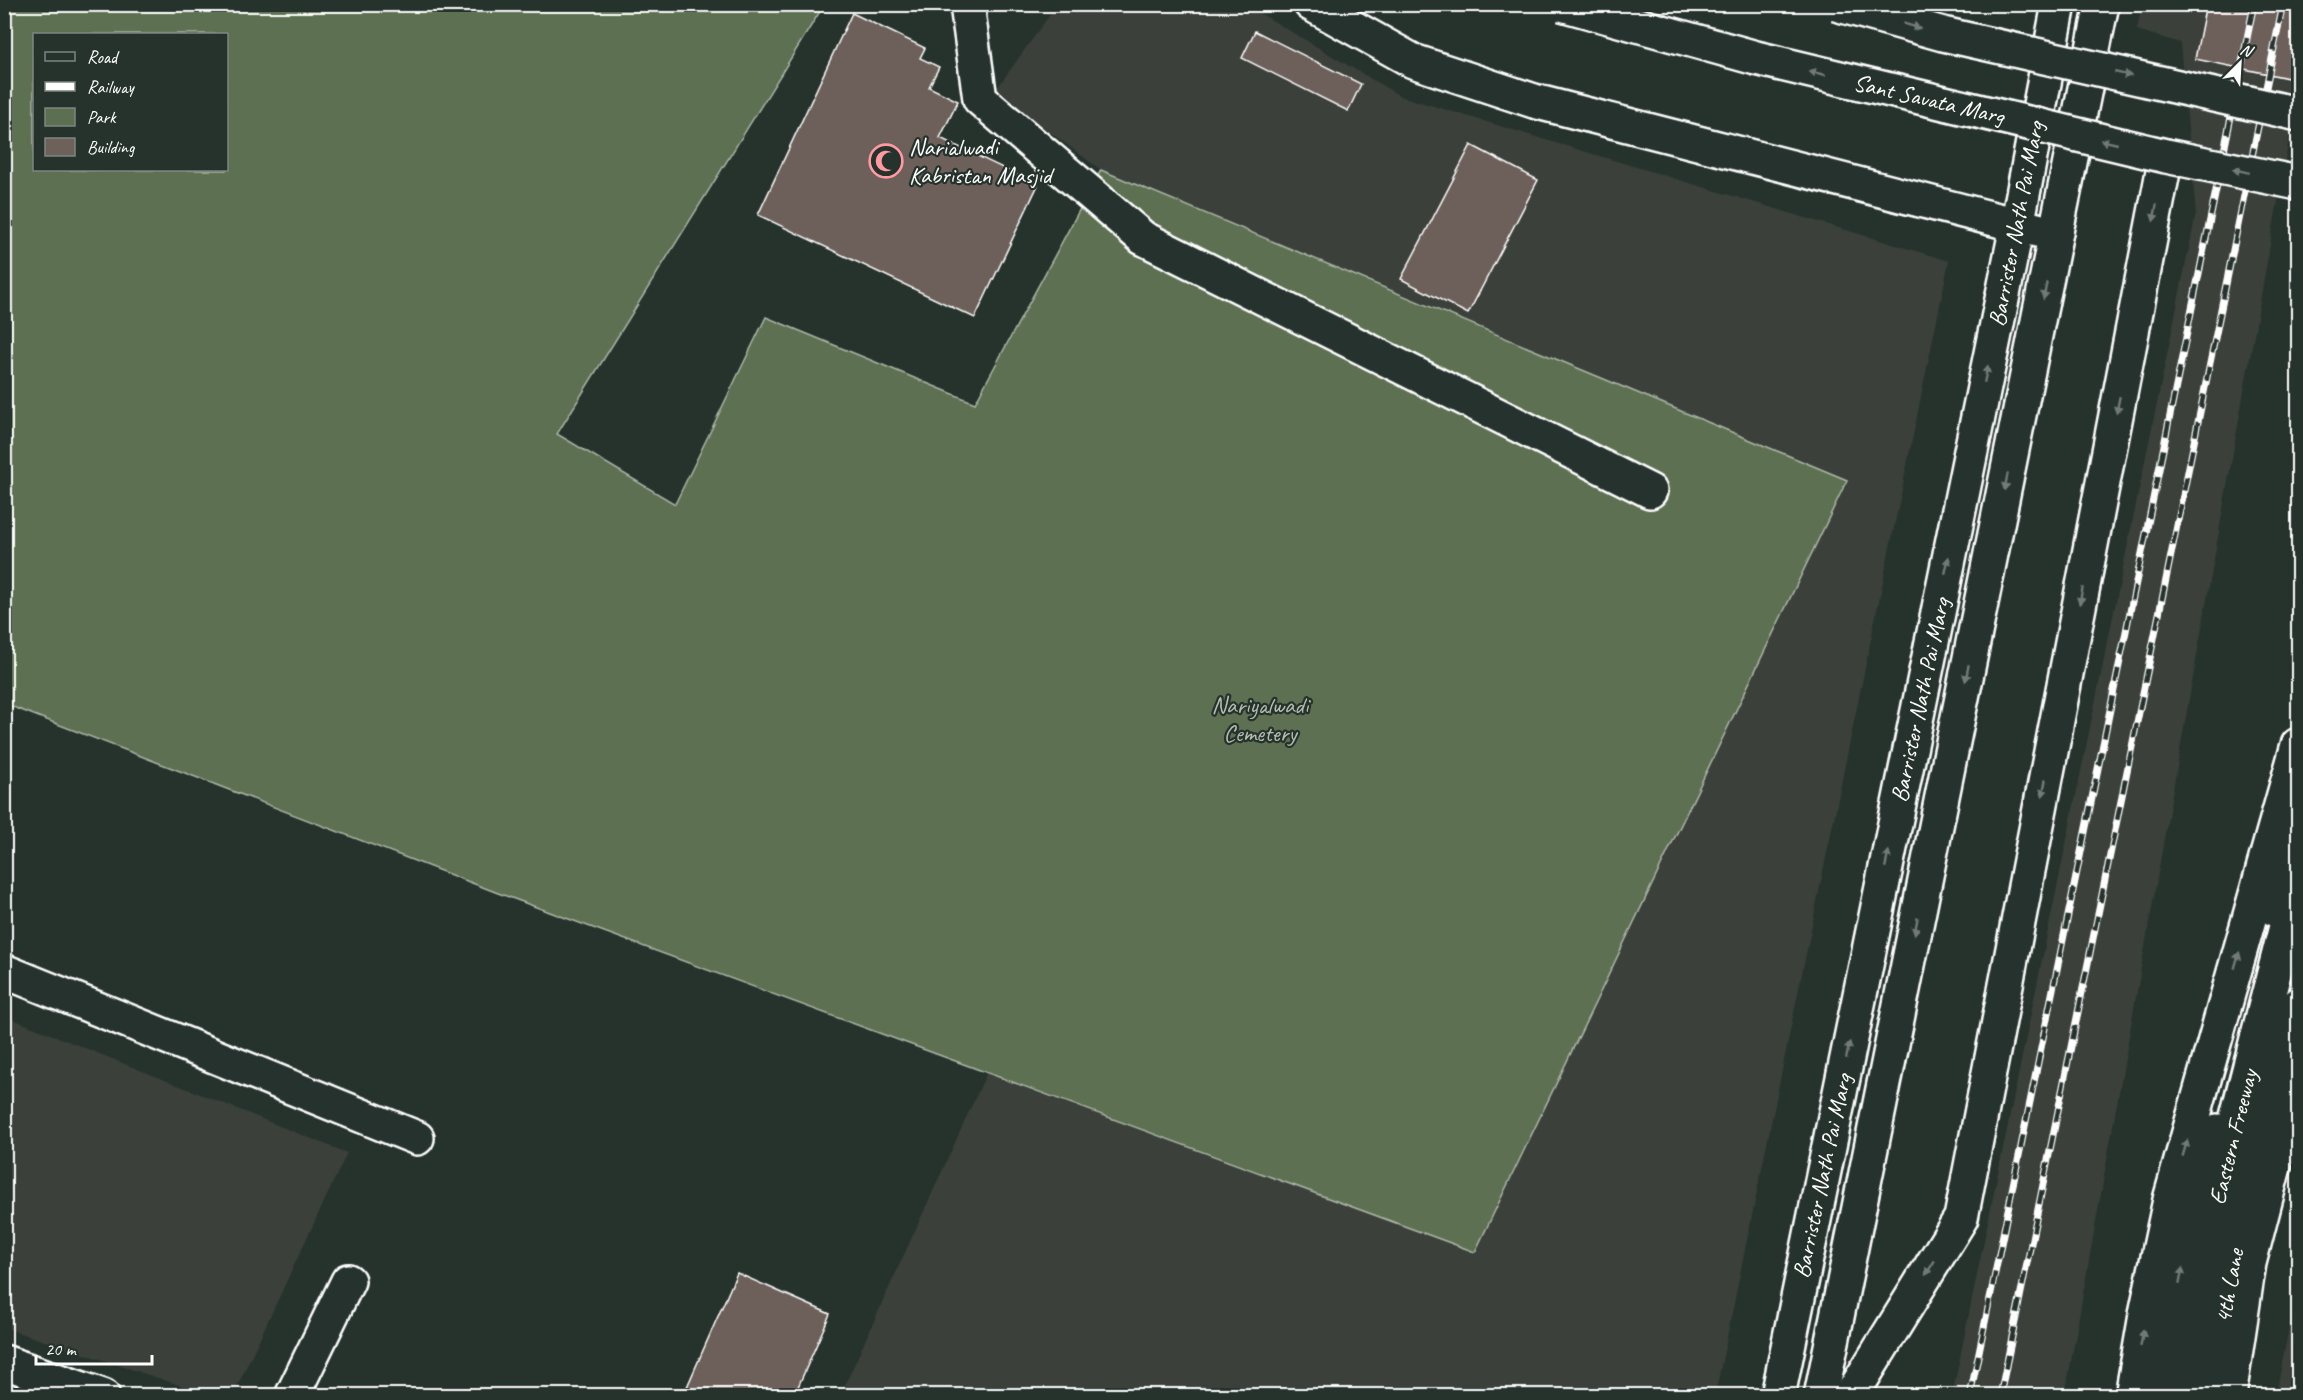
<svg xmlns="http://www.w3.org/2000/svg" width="2303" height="1400" viewBox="0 0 2303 1400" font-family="Caveat,sans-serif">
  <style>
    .built { fill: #3b413a }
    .green { fill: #5d6f51; stroke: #aeb7a8; stroke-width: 1.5; fill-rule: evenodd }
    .building { fill: #6d615a; stroke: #fff; stroke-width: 1.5 }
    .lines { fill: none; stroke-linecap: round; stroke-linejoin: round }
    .minor-casing { stroke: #fff; stroke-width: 38 }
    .major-casing { stroke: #fff; stroke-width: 38 }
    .highway-casing { stroke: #fff; stroke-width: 38 }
    .minor { stroke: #26332d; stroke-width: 33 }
    .major { stroke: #26332d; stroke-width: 33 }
    .highway { stroke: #26332d; stroke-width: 33 }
    .rail-casing { stroke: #fff; stroke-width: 7 }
    .rail { stroke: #26332d; stroke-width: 4.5; stroke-dasharray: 14; stroke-linecap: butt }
    .minor-bridge-casing { stroke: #fff; stroke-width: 38; stroke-linecap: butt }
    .path-bridge { stroke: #fff; stroke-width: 4; stroke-dasharray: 4.5 4.5; stroke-linecap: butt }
    .minor-bridge { stroke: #26332d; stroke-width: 33 }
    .oneway { fill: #727a76 }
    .labels { text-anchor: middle; stroke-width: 4.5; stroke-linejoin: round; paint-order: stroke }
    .street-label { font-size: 24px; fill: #fff; stroke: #26332d }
    .poi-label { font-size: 24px; fill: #fff; stroke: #26332d; text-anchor: start }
    .park-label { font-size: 24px; fill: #b6beb1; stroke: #26332d }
  </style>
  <rect width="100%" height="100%" fill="#26332d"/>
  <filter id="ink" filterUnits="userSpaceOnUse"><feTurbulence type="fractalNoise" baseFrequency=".0167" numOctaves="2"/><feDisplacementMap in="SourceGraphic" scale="12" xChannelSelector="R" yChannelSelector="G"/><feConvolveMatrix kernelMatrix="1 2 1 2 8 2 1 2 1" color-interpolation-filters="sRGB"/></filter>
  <g filter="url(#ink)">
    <!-- built -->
    <g class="built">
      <path d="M1057,5h189l154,91 549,165 -234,1134 -875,1 147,-324 488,180 372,-772 -746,-310 -106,-79z"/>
      <path d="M2142,5h156v83l-233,1307 -113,1 244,-1182 -16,-171 -43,-13z"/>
      <path d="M5,1016l342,137 -114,242h-23l-205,-67z"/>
      <path d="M2298,1280v115h-22z"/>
    </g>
    <!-- green -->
    <path class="green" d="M4,5h820l-267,429 118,70 91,-187 209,86 126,-233 746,310 -372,772 -977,-359 -493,-189zM34,34h192v136h-192z"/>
    <!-- building -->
    <g class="building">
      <path d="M2206,4h92v76l-103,-21z"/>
      <path d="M852,13l73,35 -5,10 19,9 -10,20 29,14 -18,37 98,47 -63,133 -217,-103z"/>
      <path d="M1255,31l106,53 -13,27 -106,-53z"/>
      <path d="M1471,145l67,35 -70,134 -67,-35z"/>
      <path d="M737,1273l93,41 -36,82h-111z"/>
    </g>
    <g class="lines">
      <!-- minor casing -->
      <g class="minor-casing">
        <g id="minor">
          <path d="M971,4l-3,8 12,87 163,139 507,253"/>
          <path d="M2276,910l22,-86"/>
          <path d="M4,971l413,167"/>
          <path d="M4,1362l99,34"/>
          <path d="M292,1396l56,-115"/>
          <path d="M2158,1396l29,-154 30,-111"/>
          <path d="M2211,1396l20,-136 67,-256"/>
        </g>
      </g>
      <!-- major casing -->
      <g class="major-casing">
        <g id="major">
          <path d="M1311,4l102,57 121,40 503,129"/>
          <path d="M1778,1396l239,-1170 42,-222"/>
          <path d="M1821,1396l281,-1392"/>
          <path d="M1851,1396l110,-178 205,-1062"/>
        </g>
      </g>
      <!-- highway casing -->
      <g class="highway-casing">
        <g id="highway">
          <path d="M2132,1396l15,-87 23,-109 128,-455"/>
          <path d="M2179,1396l39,-206 80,-310"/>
          <path d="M2229,1396l20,-133 49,-189"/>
        </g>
      </g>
      <!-- minor -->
      <use href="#minor" class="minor"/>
      <!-- major -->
      <use href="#major" class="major"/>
      <!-- highway -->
      <use href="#highway" class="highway"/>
      <!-- rail casing -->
      <g class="rail-casing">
        <g id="rail">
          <path d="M1970,1396l284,-1392"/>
          <path d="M2000,1396l283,-1392"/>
        </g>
      </g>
      <!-- rail -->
      <use href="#rail" class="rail"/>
      <!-- minor-bridge casing -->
      <g class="minor-bridge-casing">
        <g id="minor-bridge">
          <path d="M1562,4l194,54 410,98 132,27"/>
          <path d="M1836,4l107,30 355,80"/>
        </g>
      </g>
      <!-- path-bridge -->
      <path class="path-bridge" d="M2258,4l40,9"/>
      <!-- minor-bridge -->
      <use href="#minor-bridge" class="minor-bridge"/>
    </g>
    <!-- one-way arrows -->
    <defs><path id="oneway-solid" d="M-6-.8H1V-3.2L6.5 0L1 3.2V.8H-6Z" transform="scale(1.5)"/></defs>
    <g class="oneway">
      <use href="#oneway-solid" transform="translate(1912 26) rotate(16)"/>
      <use href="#oneway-solid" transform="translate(1817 73) rotate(-167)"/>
      <use href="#oneway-solid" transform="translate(2123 74) rotate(13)"/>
      <use href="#oneway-solid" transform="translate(2109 142) rotate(-167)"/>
      <use href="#oneway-solid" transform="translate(2241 171) rotate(-168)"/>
      <use href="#oneway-solid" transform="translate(2155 213) rotate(101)"/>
      <use href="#oneway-solid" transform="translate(2045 291) rotate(101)"/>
      <use href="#oneway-solid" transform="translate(1986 374) rotate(-78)"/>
      <use href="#oneway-solid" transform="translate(2118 405) rotate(101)"/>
      <use href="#oneway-solid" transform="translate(2006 482) rotate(101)"/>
      <use href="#oneway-solid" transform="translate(1947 565) rotate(-78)"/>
      <use href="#oneway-solid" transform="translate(2081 596) rotate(101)"/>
      <use href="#oneway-solid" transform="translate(1967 673) rotate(101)"/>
      <use href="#oneway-solid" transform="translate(2044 788) rotate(101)"/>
      <use href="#oneway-solid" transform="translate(1887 859) rotate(-78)"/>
      <use href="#oneway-solid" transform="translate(1916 926) rotate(101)"/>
      <use href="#oneway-solid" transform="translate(2237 960) rotate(-74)"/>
      <use href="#oneway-solid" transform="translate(1848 1050) rotate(-78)"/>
      <use href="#oneway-solid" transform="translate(2185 1148) rotate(-74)"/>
      <use href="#oneway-solid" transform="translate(1930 1268) rotate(122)"/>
      <use href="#oneway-solid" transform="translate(2181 1276) rotate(-79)"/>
      <use href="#oneway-solid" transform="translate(2142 1338) rotate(-80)"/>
    </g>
  </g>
  <!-- icons -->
  <defs>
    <g id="mosque-ring" transform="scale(1.725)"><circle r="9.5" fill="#26332d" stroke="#ff9aa2" stroke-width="1.5"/><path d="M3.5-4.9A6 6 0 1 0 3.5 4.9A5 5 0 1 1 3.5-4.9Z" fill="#ff9aa2"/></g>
  </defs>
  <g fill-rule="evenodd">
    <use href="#mosque-ring" x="886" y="161"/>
  </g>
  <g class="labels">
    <!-- street labels -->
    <g class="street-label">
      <text transform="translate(1929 99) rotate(13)" y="8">Sant Savata Marg</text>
      <text transform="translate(2016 224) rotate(-79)" y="8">Barrister Nath Pai Marg</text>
      <text transform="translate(1920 700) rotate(-78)" y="8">Barrister Nath Pai Marg</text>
      <text transform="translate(2233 1137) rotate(-76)" y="8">Eastern Freeway</text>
      <text transform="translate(1822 1176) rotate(-78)" y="8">Barrister Nath Pai Marg</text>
      <text transform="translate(2229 1286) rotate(-80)" y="8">4th Lane</text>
    </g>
    <!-- poi labels -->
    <g class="poi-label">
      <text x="909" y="155">Narialwadi<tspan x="909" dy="28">Kabristan Masjid</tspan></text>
    </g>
    <!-- park labels -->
    <g class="park-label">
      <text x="1260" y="713">Nariyalwadi<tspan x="1260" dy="28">Cemetery</tspan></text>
    </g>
  </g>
  <!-- margin -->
  <rect width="2303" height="1400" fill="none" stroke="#26332d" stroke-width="24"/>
  <rect x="12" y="12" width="2279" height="1376" fill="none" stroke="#fff" stroke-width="2" filter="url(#ink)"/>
  <!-- legend -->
  <rect x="33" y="33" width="195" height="138" fill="#26332d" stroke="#7d8581" stroke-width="1.5"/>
  <rect x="45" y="52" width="30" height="9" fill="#26332d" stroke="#7d8581" stroke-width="1.5"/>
  <text x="87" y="63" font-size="18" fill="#ffffff">Road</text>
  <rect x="45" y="82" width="30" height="9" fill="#ffffff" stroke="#7d8581" stroke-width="1.5"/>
  <text x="87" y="93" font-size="18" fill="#ffffff">Railway</text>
  <rect x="45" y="108" width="30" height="18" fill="#5d6f51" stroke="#7d8581" stroke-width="1.5"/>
  <text x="87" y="123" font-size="18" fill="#ffffff">Park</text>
  <rect x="45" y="138" width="30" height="18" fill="#6d615a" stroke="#7d8581" stroke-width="1.5"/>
  <text x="87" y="153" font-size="18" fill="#ffffff">Building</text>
  <!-- north arrow -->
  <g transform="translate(2240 63) rotate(24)" stroke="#26332d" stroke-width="4.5" paint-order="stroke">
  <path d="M0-4.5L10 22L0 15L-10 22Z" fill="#ffffff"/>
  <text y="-9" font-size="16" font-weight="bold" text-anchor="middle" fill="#ffffff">N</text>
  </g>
  <!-- scale -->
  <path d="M36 1355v9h116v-9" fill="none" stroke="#ffffff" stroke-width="3"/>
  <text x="45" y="1355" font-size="18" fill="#ffffff" stroke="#26332d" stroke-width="4.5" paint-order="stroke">20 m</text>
</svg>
